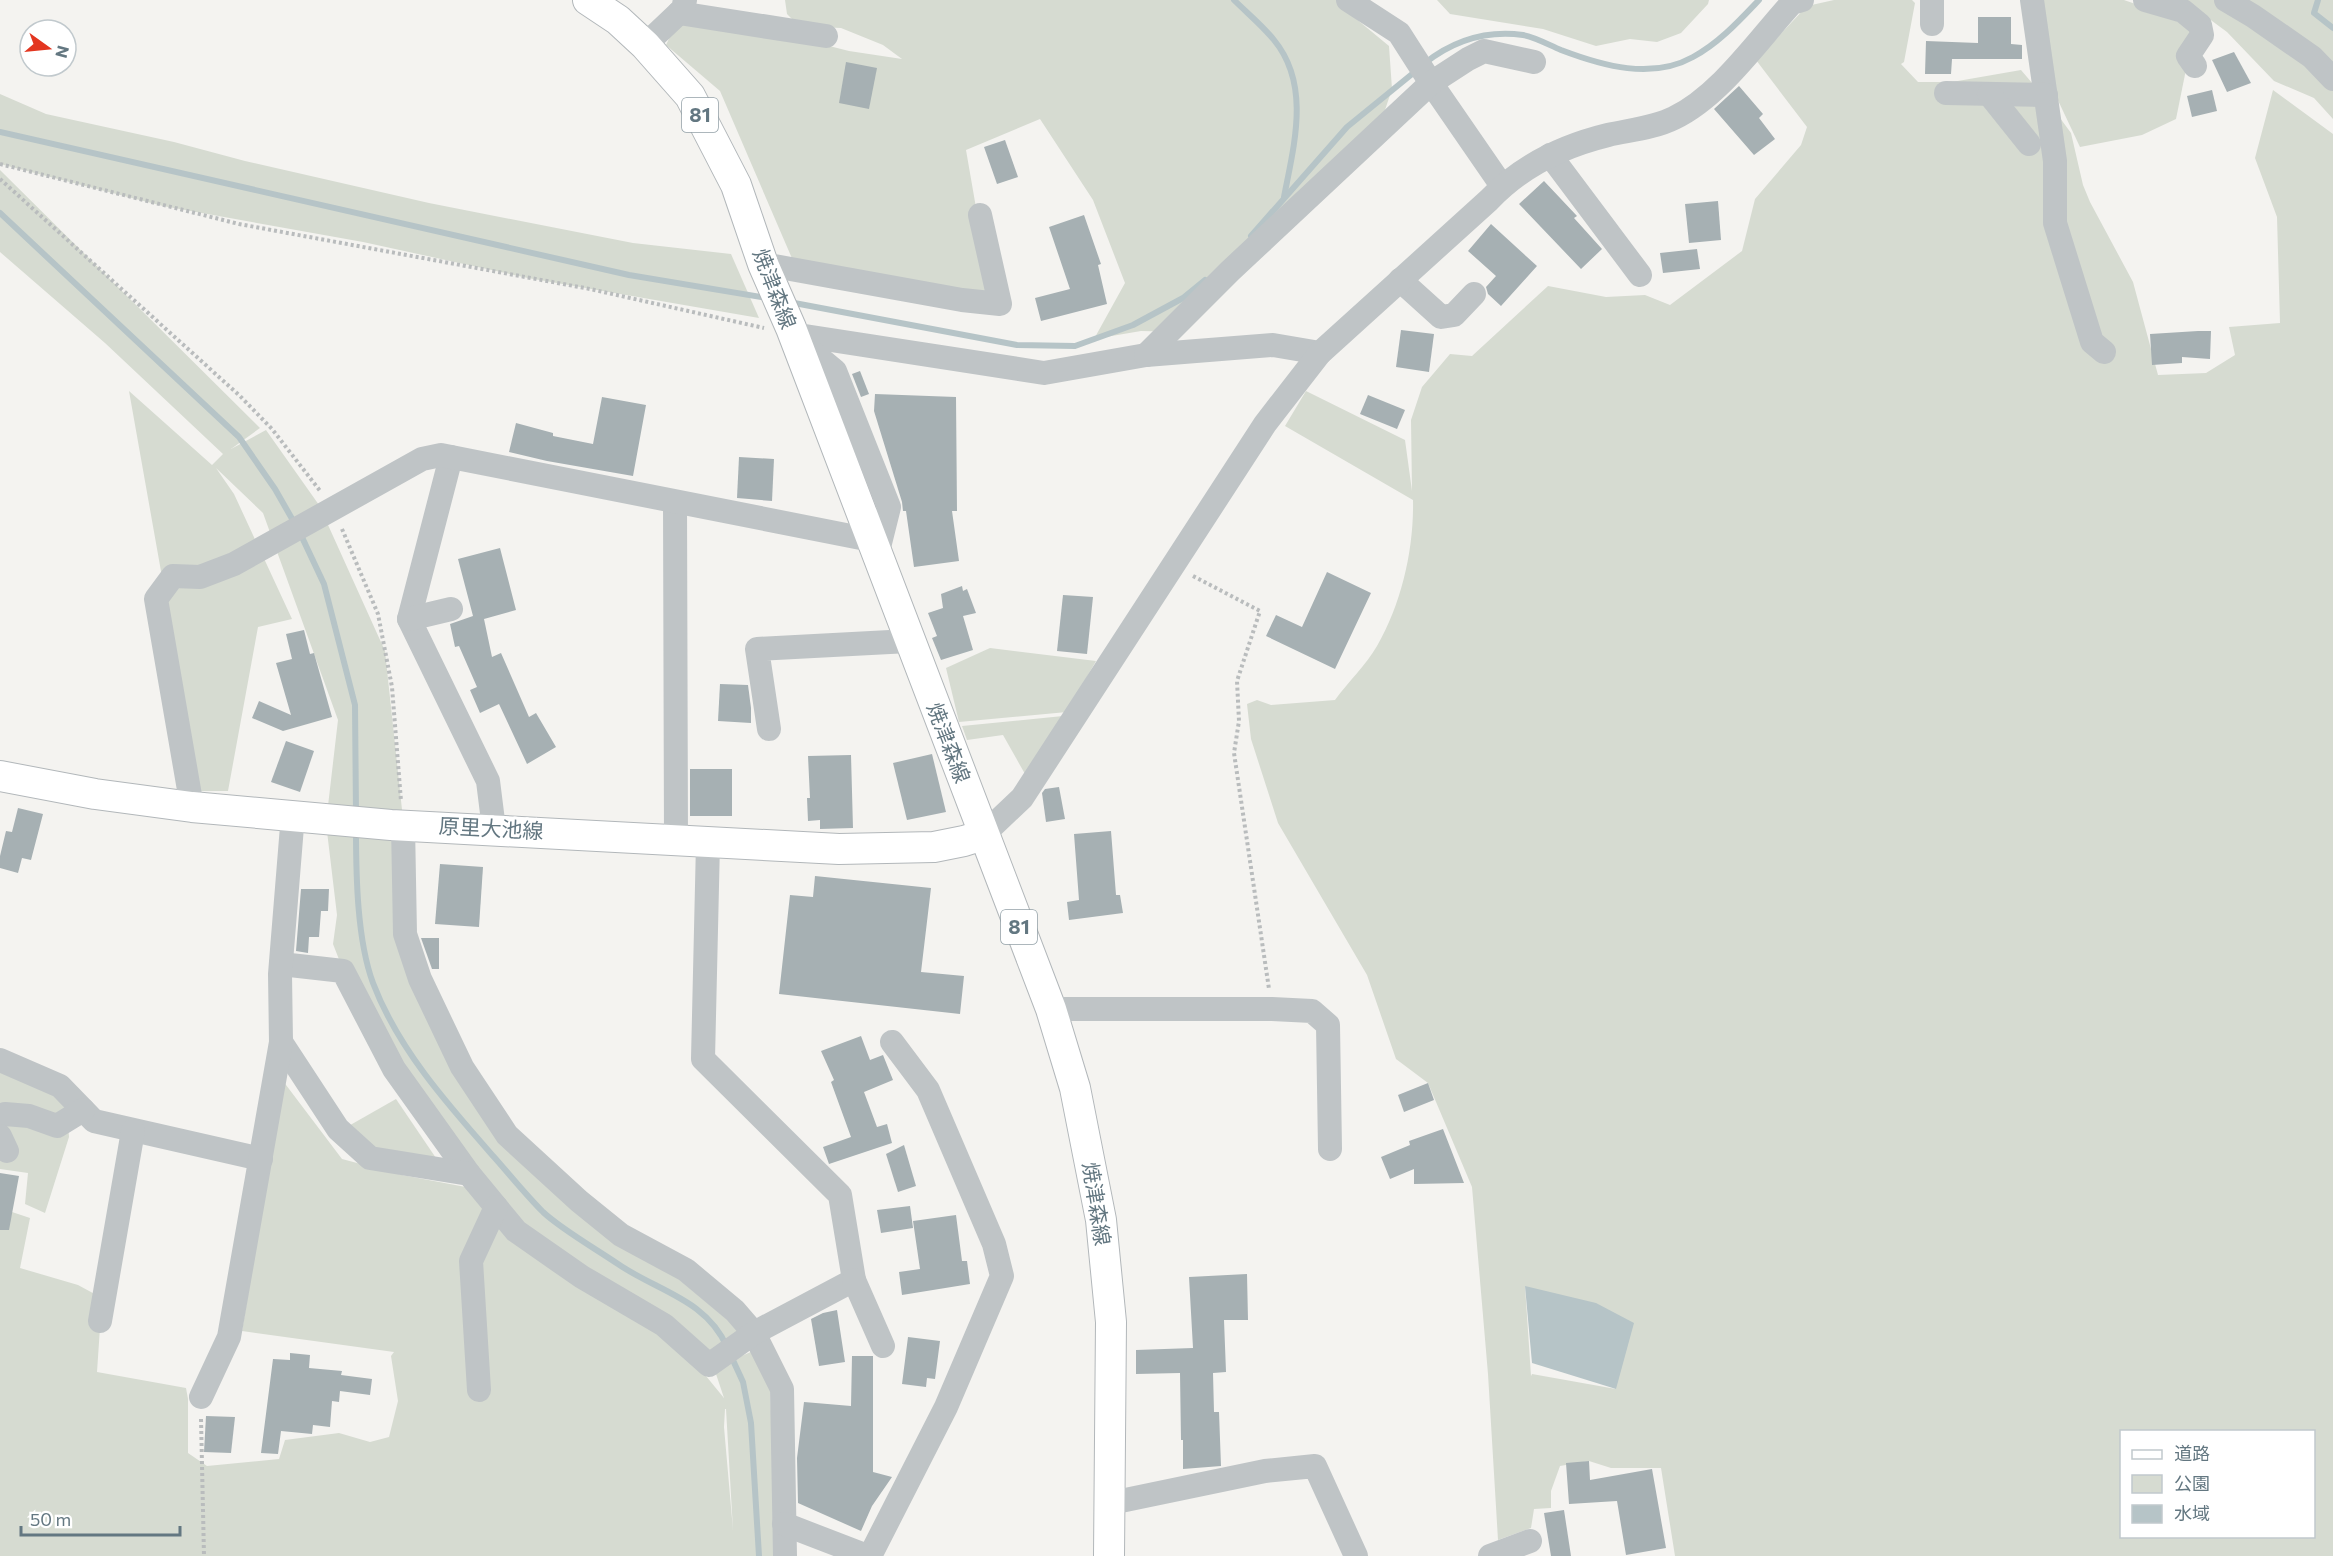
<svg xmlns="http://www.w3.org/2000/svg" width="2333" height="1556" viewBox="0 0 2333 1556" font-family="Commissioner,'Noto Sans JP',sans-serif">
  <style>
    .green { fill: #d6dbd1; fill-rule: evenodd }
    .water { fill: #b6c4c7 }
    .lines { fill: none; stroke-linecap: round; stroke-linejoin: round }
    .stream { stroke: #b6c4c7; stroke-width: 6 }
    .building { fill: #a6b0b3 }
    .major-casing { stroke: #b2b7ba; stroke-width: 32 }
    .path { stroke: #b9bcbd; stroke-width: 4; stroke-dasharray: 3 3; stroke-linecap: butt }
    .minor { stroke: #bfc4c6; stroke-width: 24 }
    .major { stroke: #fff; stroke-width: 30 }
    .labels { text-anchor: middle; stroke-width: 6; stroke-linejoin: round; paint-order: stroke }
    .shield { fill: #fff; stroke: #92a0a7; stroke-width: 1.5 }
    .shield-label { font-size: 20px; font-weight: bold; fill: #637781 }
    .street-label { font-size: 21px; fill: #637781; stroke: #fff }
  </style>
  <rect width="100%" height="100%" fill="#f4f3f0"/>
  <!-- green -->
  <g class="green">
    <path d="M785,0h553l5,8 46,38 3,43 -7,21 -203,222 -41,-1 -47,8 31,-56 -32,-83 -53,-81 -74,31 25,144 -194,-24 -77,-179 -54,-46 17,-36 166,42 53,8 -19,-14 -42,-17 -42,-2 -12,-12z"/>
    <path d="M1437,0h272l-1,4 -27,29 -24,9 -27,-3 -34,7 -53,-17 -93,-15z"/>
    <path d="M1834,0h78l3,3 -11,59 -3,2 17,18h34l69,-12 28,33 22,30 12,52 7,17 43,80 25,93 48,-2 29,-18 -6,-28 51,-4 -3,-106 -22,-59 18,-68 60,44v1422h-658l-14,-88h-50l-22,-7 -29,5 -9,25v17l-17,1 -3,19 -33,12 -10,-166 -16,-187 -44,-104 -32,-24 -29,-84 -89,-152 -27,-84 -4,-35 10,-4 14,5 64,-5c13,-18 31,-35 42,-54 25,-43 37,-98 36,-146l-128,-74 21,-35 99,49 7,51 -1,-71 11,-33 28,-33 22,2 76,-70 58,11 39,-2 25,10 72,-54 13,-52 46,-54 6,-18 -51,-67 51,-54zM1525,1286l91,103 -84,-15 -1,2zM2122,1432h192v104h-192z"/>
    <path d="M2040,0h84l71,25 -19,94 -34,16 -62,12 -25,-53z"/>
    <path d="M2172,0h161v119l-19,-21 -40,-17 -47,-49 -19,-14z"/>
    <path d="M0,94l46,20 128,28 71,19 184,42 204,40 98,11 28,64 -231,-40 -165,-36 -200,-36 -163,-42z"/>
    <path d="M0,170l260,258 -29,21 35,-19 53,75 66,146 18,168 4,147 101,169 234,197 -33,26 -154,-108 -42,-34 -157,-213 -23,-59 4,-29 -11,-92 12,-103 -75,-207 -47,-45 18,26 58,125 -34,8 -30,164h-28l-71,-400 83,74 11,-11 -118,-111 -105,-91z"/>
    <path d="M990,648l106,13 -29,51 -108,10 -13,-54z"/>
    <path d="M1063,716l-38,58 -22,-39 -36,5 -5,-14z"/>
    <path d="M0,1065l66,29 3,43 -24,76 -20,-9 3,-31 -28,-4z"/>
    <path d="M283,1081l59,78 60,16 69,13 172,132 54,45 27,33 -10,-30 39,-17 17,39 7,166h-777v-348l30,10 -10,50 58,17 24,13 -5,74 89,16 2,11v54l19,13 72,-7 6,-19 54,-7 31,9 19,-5 9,-36 -7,-45 3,-4 -152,-21zM725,1409h1l7,121 -9,-103z"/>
    <path d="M396,1099l44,65 -77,-17 -18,-19z"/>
  </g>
  <!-- water -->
  <path class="water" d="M1525,1286l71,17 38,20 -18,66 -84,-26z"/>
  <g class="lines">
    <!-- stream -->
    <g class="stream">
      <path d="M1234,0c13,13 28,25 40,40 37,45 20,105 10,157"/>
      <path d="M2318,0l-4,13 19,15"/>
      <path d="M1425,63c28,-22 61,-33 98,-28 12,2 26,10 38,15 42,16 91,30 132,7 26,-14 46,-36 66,-57"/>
      <path d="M0,132l629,143 138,23"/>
      <path d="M0,213l239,224 36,52 20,35"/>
      <path d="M1251,236l96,-109 70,-57"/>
      <path d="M789,302l228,43 58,1 58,-21 50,-27 22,-18"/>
      <path d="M300,533l24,51 31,121 1,108"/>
      <path d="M356,829c0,46 1,111 17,154 25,66 75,122 121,174 16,18 32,38 49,55 18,17 53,37 75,52 39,27 88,35 109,83"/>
      <path d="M731,1356l12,26 8,41 8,133"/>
    </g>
  </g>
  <!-- building -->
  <g class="building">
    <path d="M1978,17h33v27l11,1v14h-70l-1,15h-26l1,-33 52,2z"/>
    <path d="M2234,52l17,31 -24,9 -15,-32z"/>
    <path d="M846,62l31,6 -8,41 -30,-6z"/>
    <path d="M1739,86l24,28 -4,4 16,21 -21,16 -40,-46z"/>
    <path d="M2212,90l5,21 -25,6 -5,-21z"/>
    <path d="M1005,140l13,37 -21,7 -13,-37z"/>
    <path d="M1544,181l33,35 -3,2 28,31 -21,20 -62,-65z"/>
    <path d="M1718,201l3,39 -32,3 -4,-39z"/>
    <path d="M1084,215l17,49 -3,1 9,39 -66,17 -6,-23 35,-9 -21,-62z"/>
    <path d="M1491,224l46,42 -36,40 -13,-12 -2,-7 10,-11 -28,-25z"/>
    <path d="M1697,249l3,20 -37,4 -3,-20z"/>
    <path d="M1401,330l33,4 -5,38 -33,-5z"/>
    <path d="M2198,331h13l-1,28 -28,-2v6l-30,2 -2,-31z"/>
    <path d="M860,371l9,23 -8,3 -9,-23z"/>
    <path d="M875,394l81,3 1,114h-5l7,50 -45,6 -8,-56h-3l-1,-9 -28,-91z"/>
    <path d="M1368,395l37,15 -8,19 -37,-15z"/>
    <path d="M602,397l44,8 -13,71 -86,-15 -38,-9 7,-29 37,10v3l40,8z"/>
    <path d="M739,457l35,2 -2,42 -35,-3z"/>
    <path d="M500,548l16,62 -32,9 8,38 9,-4 28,64 7,-4 20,34 -29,17 -28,-60 -19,9 -10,-23 7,-3 -18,-41 -4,1 -5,-23 23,-8 -15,-57z"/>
    <path d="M1327,572l44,21 -36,76 -69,-33 10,-21 26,12z"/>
    <path d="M962,586l1,5 4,-2 9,24 -13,3 10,34 -32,10 -9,-22 5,-2 -9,-23 15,-5 -2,-14z"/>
    <path d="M1063,595l30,2 -6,57 -30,-3z"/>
    <path d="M304,630l6,24 4,-1 18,64 -49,14 -31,-13 7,-17 32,14 -15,-52 16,-4 -6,-25z"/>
    <path d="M720,684l28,1 3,23v15l-33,-2z"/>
    <path d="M286,741l28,10 -14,41 -29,-10z"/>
    <path d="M932,754l14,58 -39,8 -14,-57z"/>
    <path d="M851,755l2,73 -33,1v-9l-12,1 -1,-23h3l-2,-42z"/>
    <rect x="690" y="769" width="42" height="47"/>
    <path d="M1059,787l6,32 -19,3 -4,-29 3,-4z"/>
    <path d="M18,808l25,6 -12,46 -9,-2 -4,15 -18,-5v-12l6,-25 6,1z"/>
    <path d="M1111,831l5,64h4l3,18 -54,7 -2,-18 12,-2 -5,-66z"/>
    <path d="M440,864l43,3 -4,60 -44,-3z"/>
    <path d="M815,876l116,12 -10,84 43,4 -4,38 -181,-20 11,-99 23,2z"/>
    <path d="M301,889h28l-1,22h-7l-2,26h-10l-1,16 -12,-2z"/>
    <path d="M421,938h18v31h-7z"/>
    <path d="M861,1036l9,24 13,-5 10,25 -29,12 13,35 10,-3 5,19 -63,21 -6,-17 28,-10 -20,-55 3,-2 -13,-29z"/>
    <path d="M1428,1083l6,17 -30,12 -6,-17z"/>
    <path d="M1443,1129l21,54 -50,1v-15l-24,10 -9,-22 29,-12 -1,-4z"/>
    <path d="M904,1145l12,41 -18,6 -12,-38z"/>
    <path d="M0,1173l19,3 -10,54h-9z"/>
    <path d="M910,1206l3,22 -32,5 -4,-23z"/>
    <path d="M956,1215l6,46h5l3,23 -68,11 -3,-23 21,-3 -7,-48z"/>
    <path d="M1247,1274l1,46h-24l2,52 -13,1 1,39h5l2,54 -38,3v-29h-2l-1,-67 -44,1v-24l57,-2 -4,-71z"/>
    <path d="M837,1310l8,52 -26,4 -8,-47 12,-6z"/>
    <path d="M908,1337l32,4 -5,38 -8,-1 -1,9 -24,-3z"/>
    <path d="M290,1353l20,2 -1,13 33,3 -1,4 31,4 -2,16 -30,-4 -1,11 -7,-1 -2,26 -17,-2 -1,9 -31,-3 -3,23 -17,-1 12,-94 17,1z"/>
    <path d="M852,1356h21v116l19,5 -20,29 -11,25 -63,-28 -1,-45 7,-56 47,4z"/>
    <path d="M206,1416l29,1 -4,36 -27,-1z"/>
    <path d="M1589,1461l1,19 62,-11 14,79 -40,7 -9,-54 -48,3 -3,-41z"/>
    <path d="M1564,1510l7,46h-20l-7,-43z"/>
  </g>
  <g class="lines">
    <!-- major casing -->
    <g class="major-casing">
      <g id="major">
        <path d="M588,0l30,20 27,25 45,51 46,89 27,79 28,64 260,681 24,79 26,132 10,102 -2,234"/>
        <path d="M0,776l95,18 97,13 199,18 448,24 95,-2 30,-6 19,-6"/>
      </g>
    </g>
    <!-- path -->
    <g class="path">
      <path d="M0,164l239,60 351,65 174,39"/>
      <path d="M0,179l240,217 32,33 49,63"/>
      <path d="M342,529l36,85 14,73 9,114"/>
      <path d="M1193,576l67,35 -23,70 2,40 -5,32 35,236"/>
      <path d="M201,1419l3,137"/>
    </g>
    <!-- minor -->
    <g class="minor">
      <path d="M1348,0l51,33 32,50 71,103"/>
      <path d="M1932,0v24"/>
      <path d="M2032,0l23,161v62l37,119 12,10"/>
      <path d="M2145,0l38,11 17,14 2,10 -14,21 7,10"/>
      <path d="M2226,0l27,16 59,41 21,22"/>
      <path d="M679,13l147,23"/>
      <path d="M645,45l38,-36 2,-9"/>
      <path d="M1946,93l100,2"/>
      <path d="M1989,94l40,50"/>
      <path d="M1550,155l90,120"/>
      <path d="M763,264l199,36 38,4 -20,-89"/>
      <path d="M1400,280l41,37 13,-2 20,-21"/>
      <path d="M792,334l252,39 102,-18 127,-10 47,8"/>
      <path d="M793,336l42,35 54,136 -12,48"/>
      <path d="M1146,355l84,-84 201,-188 37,-24 16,-8 50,11"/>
      <path d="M451,457l-42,162 79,162 6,48"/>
      <path d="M675,502l1,339"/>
      <path d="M409,619l42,-10"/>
      <path d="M769,729l-12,-80 152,-8"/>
      <path d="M192,807l-36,-208 17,-23 27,1 34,-13 188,-105 19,-4 430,85"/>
      <path d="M403,825l2,109 15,45 42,88 45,68 72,66 42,34 65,35 49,41 19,22 28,56 3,167"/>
      <path d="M983,835l39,-37 243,-374 55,-71 169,-153c32,-34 74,-54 119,-65 22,-5 46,-7 66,-17 46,-22 84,-78 118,-115l10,-3"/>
      <path d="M281,964l62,7 51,98 75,105"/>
      <path d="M1051,1009h221l40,2 16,14 2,124"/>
      <path d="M281,1042l57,87 32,29 99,16 47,57 66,46 82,48 45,40 45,-32 100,-53 -14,-85 -137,-136 5,-216"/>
      <path d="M0,1060l60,26 34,35 167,38"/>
      <path d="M0,1117l5,-3 24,2 28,10 26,-16"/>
      <path d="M0,1136l7,15"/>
      <path d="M854,1280l29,66"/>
      <path d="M100,1321l33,-190"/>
      <path d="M479,1390l-8,-129 25,-54"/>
      <path d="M201,1397l28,-60 52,-295 -1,-68 13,-160"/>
      <path d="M1111,1503l154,-32 50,-5 41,90"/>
      <path d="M784,1524l83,32"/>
      <path d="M870,1556l76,-149 56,-131 -8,-32 -66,-154 -36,-48"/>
      <path d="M1490,1556l40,-15"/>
    </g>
    <!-- major -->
    <use href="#major" class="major"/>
  </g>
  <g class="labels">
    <!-- shield labels -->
    <g class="shield">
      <rect x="682" y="98" width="36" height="34" rx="4.5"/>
      <rect x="1001" y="910" width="36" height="34" rx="4.5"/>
    </g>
    <g class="shield-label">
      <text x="700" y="122">81</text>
      <text x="1019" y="934">81</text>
    </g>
    <!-- street labels -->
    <g class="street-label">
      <text transform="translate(774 289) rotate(69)" y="7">焼津森線</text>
      <text transform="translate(948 743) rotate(69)" y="7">焼津森線</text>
      <text transform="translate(491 829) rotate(3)" y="7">原里大池線</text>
      <text transform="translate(1096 1204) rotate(81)" y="7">焼津森線</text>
    </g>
  </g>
  <!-- legend -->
  <rect x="2120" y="1430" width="195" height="108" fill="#ffffff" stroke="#c1c9cd" stroke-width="1.5"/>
  <rect x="2132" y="1450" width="30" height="9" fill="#ffffff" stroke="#c1c9cd" stroke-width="1.5"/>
  <text x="2174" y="1460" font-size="18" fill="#637781">道路</text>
  <rect x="2132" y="1475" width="30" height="18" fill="#d6dbd1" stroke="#c1c9cd" stroke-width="1.5"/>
  <text x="2174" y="1490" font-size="18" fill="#637781">公園</text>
  <rect x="2132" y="1505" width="30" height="18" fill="#b6c4c7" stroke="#c1c9cd" stroke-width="1.5"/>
  <text x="2174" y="1520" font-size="18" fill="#637781">水域</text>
  <!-- north arrow -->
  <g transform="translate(48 48) rotate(105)"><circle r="28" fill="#ffffff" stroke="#c1c9cd" stroke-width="1.5"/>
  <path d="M0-4.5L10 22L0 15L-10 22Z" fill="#e33620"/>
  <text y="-9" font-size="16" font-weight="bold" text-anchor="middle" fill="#637781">N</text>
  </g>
  <!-- scale -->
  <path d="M21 1526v9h159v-9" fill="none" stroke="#637781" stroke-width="3"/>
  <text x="30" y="1526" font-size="18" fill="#637781" stroke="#ffffff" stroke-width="4.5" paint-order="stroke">50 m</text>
</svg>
